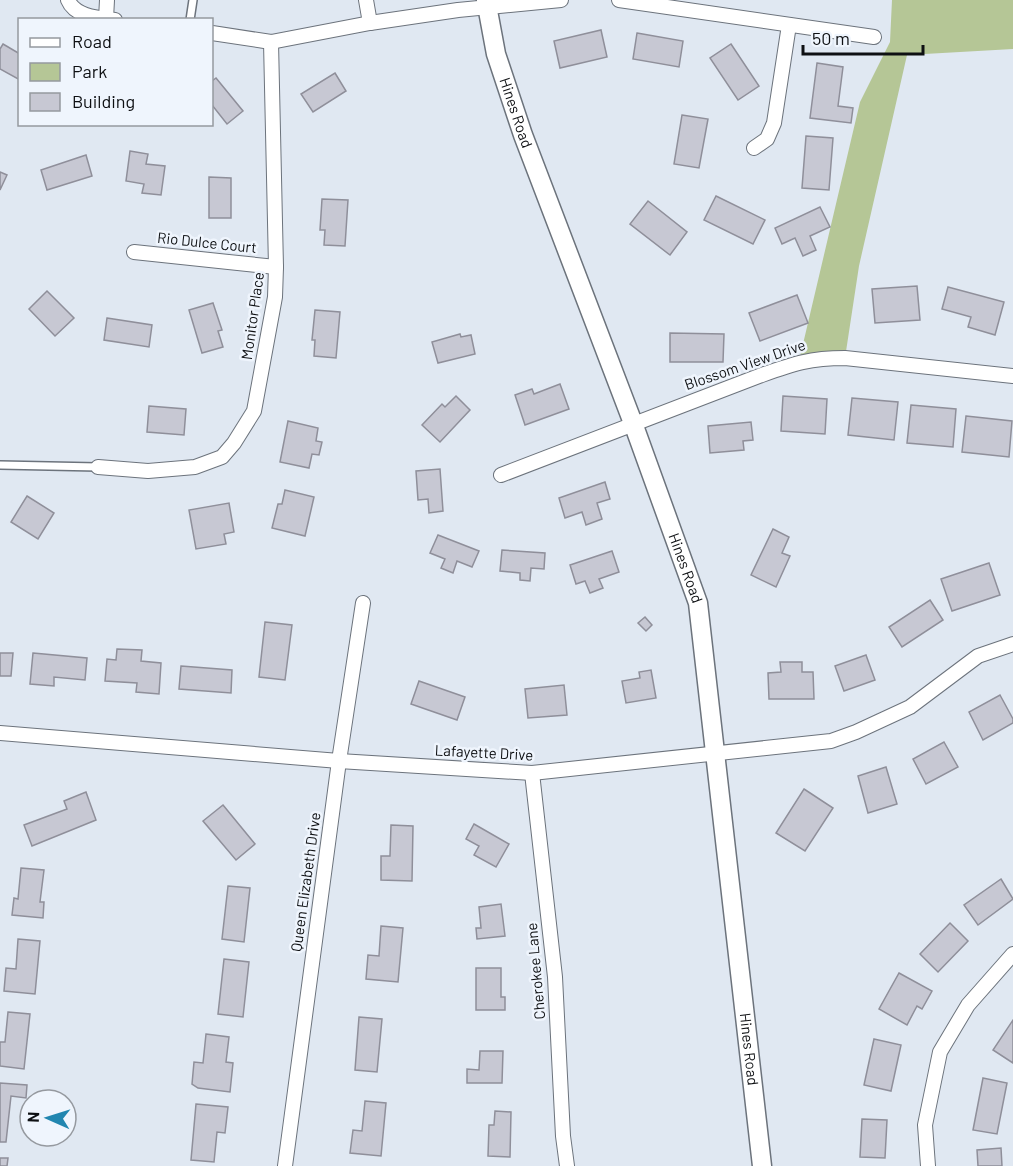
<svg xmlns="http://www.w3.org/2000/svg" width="1013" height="1166" viewBox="0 0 1013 1166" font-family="Barlow,sans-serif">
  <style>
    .green { fill: #b5c696 }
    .building { fill: #c7c8d3; stroke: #8f8f9a; stroke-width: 1.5 }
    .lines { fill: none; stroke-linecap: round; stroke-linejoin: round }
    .lane-casing { stroke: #6c737c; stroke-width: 10 }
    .street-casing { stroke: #6c737c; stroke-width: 16 }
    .secondary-casing { stroke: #6c737c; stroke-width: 21 }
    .lane { stroke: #fff; stroke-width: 7 }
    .street { stroke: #fff; stroke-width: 14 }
    .secondary { stroke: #fff; stroke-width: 18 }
    .labels { text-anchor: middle; stroke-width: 5; stroke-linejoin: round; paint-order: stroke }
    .street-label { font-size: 15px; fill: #0e1013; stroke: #eff5fd }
  </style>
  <rect width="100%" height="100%" fill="#e0e8f2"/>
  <!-- green -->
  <path class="green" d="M892,0h121v49l-106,6 -48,211 -14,92 -46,3 61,-259 30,-60z"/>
  <!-- building -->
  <g class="building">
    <path d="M601,30l6,27 -47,11 -6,-27z"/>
    <path d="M637,33l46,8 -4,26 -46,-8z"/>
    <path d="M3,44l17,10v26l-20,-11v-20z"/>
    <path d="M731,44l28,42 -21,14 -28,-42z"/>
    <path d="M817,63l26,4 -5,39 15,2 -2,15 -41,-5z"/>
    <path d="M335,73l11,18 -33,21 -12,-18z"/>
    <path d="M216,78l27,33 -16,13 -15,-19v-24z"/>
    <path d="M682,115l26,4 -9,49 -25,-4z"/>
    <path d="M806,136l27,2 -4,52 -27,-2z"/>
    <path d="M130,151l18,3 -2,10 19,2 -4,29 -19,-2 2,-9 -18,-3z"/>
    <path d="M86,155l6,21 -45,14 -6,-20z"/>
    <path d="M0,172l7,3 -7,15z"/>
    <path d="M209,177l22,1v40h-22z"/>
    <path d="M716,196l49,24 -12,24 -49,-24z"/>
    <path d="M322,199l26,1 -3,46 -21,-1 1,-15h-5z"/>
    <path d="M648,201l39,31 -17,23 -40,-31z"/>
    <path d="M820,207l10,20 -20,9 6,14 -13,6 -8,-18 -13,6 -7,-16z"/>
    <path d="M917,286l3,34 -45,3 -3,-34z"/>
    <path d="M948,287l56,15 -9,33 -27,-8 3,-10 -29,-8z"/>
    <path d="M47,291l27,27 -19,18 -26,-27z"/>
    <path d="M797,295l11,28 -48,18 -11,-28z"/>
    <path d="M213,303l9,27 -4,1 5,16 -21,6 -13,-43z"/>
    <path d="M315,310l25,2 -4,46 -22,-2 1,-16h-3z"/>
    <path d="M107,318l45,7 -3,22 -45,-7z"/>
    <path d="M670,333l54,1 -1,28h-53z"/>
    <path d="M460,334l1,3 10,-2 4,19 -37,9 -6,-21z"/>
    <path d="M560,384l9,25 -44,16 -10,-30 17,-6 2,5z"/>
    <path d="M456,396l14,14 -30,32 -18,-17 20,-21 3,3z"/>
    <path d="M783,396l44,3 -2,35 -44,-3z"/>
    <path d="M852,398l46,4 -4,38 -46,-5z"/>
    <path d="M911,405l45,4 -3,38 -46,-4z"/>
    <path d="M149,406l37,3 -2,26 -37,-3z"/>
    <path d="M966,416l46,5 -3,36 -47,-5z"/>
    <path d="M288,421l30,7 -2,13 6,1 -3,13 -7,-1 -3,14 -29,-6z"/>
    <path d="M751,422l2,18 -10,1 1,9 -34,3 -2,-27z"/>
    <path d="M440,469l3,42 -14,2 -1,-14 -10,1 -2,-29z"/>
    <path d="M605,482l5,17 -13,4 5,16 -16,6 -4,-13 -17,6 -6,-20z"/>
    <path d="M285,490l29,7 -9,39 -33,-8 6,-24h4z"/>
    <path d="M27,496l27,17 -16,26 -27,-17z"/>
    <path d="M229,503l5,29 -10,2 2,10 -30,5 -7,-39z"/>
    <path d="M773,529l16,8 -7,16 8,3 -14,31 -25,-12z"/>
    <path d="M438,535l41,16 -7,16 -15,-6 -4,12 -12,-5 4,-9 -15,-6z"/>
    <path d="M502,550l43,3 -1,16 -13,-1 -1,13 -10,-1v-7l-20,-2z"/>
    <path d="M612,551l7,21 -20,7 4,9 -13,5 -5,-12 -9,3 -6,-19z"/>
    <path d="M989,563l11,32 -48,16 -11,-32z"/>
    <path d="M930,600l13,20 -41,27 -13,-20z"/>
    <path d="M645,617l7,8 -6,6 -8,-8z"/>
    <path d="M265,622l27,3 -7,55 -26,-3z"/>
    <path d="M117,649l25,1 -1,11 20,2 -2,31 -23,-2 1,-9 -32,-2 2,-22 9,1z"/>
    <path d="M0,653h13l-2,23h-11z"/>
    <path d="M33,653l54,5 -2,22 -31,-3v9l-24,-2z"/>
    <path d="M866,655l9,25 -31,11 -9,-25z"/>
    <path d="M780,662h22v10h11l1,27h-45l-1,-26 13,-1z"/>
    <path d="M181,666l51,4 -1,23 -52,-4z"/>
    <path d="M651,670l5,28 -30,5 -4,-22 18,-3 -1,-6z"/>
    <path d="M419,681l46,16 -8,23 -46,-16z"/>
    <path d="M564,685l3,30 -39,3 -3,-29z"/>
    <path d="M1000,695l13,24v4l-30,17 -14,-28z"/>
    <path d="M944,742l14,25 -32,17 -13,-25z"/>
    <path d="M886,767l11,37 -29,9 -10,-37z"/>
    <path d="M804,789l29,19 -28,43 -29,-18z"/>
    <path d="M86,792l10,28 -64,26 -8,-21 43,-16 -3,-8z"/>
    <path d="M223,805l32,39 -19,16 -33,-39z"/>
    <path d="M474,824l35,20 -13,23 -22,-12 5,-9 -13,-7z"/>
    <path d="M391,825l22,1 -1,55 -31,-1v-24h9z"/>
    <path d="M21,868l23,2 -4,32h4l-1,16 -31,-3 2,-17 4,1z"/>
    <path d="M1001,879l12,20 -35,26 -14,-20z"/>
    <path d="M228,886l22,2 -6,54 -22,-3z"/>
    <path d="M501,904l4,32 -28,3 -1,-11h5l-2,-21z"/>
    <path d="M950,923l18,18 -30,31 -18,-18z"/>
    <path d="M381,926l22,2 -5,54 -32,-3 2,-24 11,1z"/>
    <path d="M18,939l22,2 -5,53 -31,-3 2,-23 10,1z"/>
    <path d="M224,959l25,3 -6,55 -25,-3z"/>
    <path d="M476,968h25v29h4v13h-29z"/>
    <path d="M899,973l33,18 -10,18 -5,-3 -10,19 -28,-16z"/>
    <path d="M8,1012l22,2 -6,55 -24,-3v-24h5z"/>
    <path d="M359,1017l23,2 -5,53 -22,-2z"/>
    <path d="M1013,1020v43l-20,-13z"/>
    <path d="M206,1034l23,3 -3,25 7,1 -3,29 -32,-4 -6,-4 2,-22 9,1z"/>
    <path d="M874,1039l27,6 -10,46 -27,-6z"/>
    <path d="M480,1051h23l-1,32h-35v-14l12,1z"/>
    <path d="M983,1078l24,5 -10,51 -24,-4z"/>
    <path d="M0,1083l27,2 -1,13 -15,-2 -5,46h-6z"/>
    <path d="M365,1101l21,2 -5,53 -31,-3 3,-23 9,1z"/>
    <path d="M196,1104l32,3 -3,26 -8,-1 -3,30 -23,-2z"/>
    <path d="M495,1111l16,1 -1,45 -22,-1 1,-31h5z"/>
    <path d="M862,1119l25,1 -2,38 -25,-1z"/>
    <path d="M1001,1148l1,18h-24l-1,-16z"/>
    <path d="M0,1158h8l-1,8h-7z"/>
  </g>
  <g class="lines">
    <!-- lane casing -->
    <g class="lane-casing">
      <g id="lane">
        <path d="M190,20l3,-20"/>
        <path d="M0,465l98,2"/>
      </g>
    </g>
    <!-- street casing -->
    <g class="street-casing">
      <g id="street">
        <path d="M68,0c7,17 31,18 47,20"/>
        <path d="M366,0l4,23"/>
        <path d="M619,0l255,37"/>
        <path d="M106,19l1,-19"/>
        <path d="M212,33l59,9 99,-19 88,-13 103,-10"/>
        <path d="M754,148l13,-9 7,-16 15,-98"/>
        <path d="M134,252l142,15"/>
        <path d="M98,467l50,4 47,-4 27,-10 12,-14 20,-32 21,-114 1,-30 -5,-225"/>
        <path d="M501,475l258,-99c34,-12 50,-18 86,-18l168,18"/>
        <path d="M0,733l339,28 193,12 299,-32 25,-9 54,-25 68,-51 35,-12"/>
        <path d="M532,773l23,204 8,159 4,30"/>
        <path d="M285,1166l54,-405 24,-158"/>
        <path d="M928,1166l-3,-41 15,-73 28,-47 45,-51"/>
      </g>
    </g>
    <!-- secondary casing -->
    <g class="secondary-casing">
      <g id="secondary">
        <path id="s1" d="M486,0l10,54 27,81 110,288 65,180 64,563"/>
      </g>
    </g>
    <!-- lane -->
    <use href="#lane" class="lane"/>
    <!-- street -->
    <use href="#street" class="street"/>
    <!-- secondary -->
    <use href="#secondary" class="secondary"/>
  </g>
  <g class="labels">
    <!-- street labels -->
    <g class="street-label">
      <text dy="5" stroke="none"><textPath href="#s1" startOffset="117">Hines Road</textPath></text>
      <text transform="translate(207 243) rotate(6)" y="5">Rio Dulce Court</text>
      <text transform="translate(253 316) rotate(-82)" y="5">Monitor Place</text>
      <text transform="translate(745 365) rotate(-19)" y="5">Blossom View Drive</text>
      <text dy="5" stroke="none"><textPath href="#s1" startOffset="603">Hines Road</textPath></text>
      <text transform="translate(484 753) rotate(3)" y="5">Lafayette Drive</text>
      <text transform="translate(306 882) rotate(-82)" y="5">Queen Elizabeth Drive</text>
      <text transform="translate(536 971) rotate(-95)" y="5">Cherokee Lane</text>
      <text dy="5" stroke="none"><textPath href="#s1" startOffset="1089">Hines Road</textPath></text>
    </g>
  </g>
  <!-- legend -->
  <rect x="18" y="18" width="195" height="108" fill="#eff5fd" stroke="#95999f" stroke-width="1.5"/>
  <rect x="30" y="38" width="30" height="9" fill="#ffffff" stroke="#95999f" stroke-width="1.5"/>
  <text x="72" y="48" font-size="18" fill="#0e1013">Road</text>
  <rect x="30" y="63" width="30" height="18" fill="#b5c696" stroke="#95999f" stroke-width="1.5"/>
  <text x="72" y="78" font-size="18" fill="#0e1013">Park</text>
  <rect x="30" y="93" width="30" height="18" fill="#c7c8d3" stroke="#95999f" stroke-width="1.5"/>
  <text x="72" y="108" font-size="18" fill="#0e1013">Building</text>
  <!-- north arrow -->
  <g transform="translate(48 1118) rotate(273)"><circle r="28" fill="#eff5fd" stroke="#95999f" stroke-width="1.5"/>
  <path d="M0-4.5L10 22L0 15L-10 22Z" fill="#2186b0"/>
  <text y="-9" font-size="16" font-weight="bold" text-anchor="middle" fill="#0e1013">N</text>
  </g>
  <!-- scale -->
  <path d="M803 45v9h120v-9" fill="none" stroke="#0e1013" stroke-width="3"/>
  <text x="812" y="45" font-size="18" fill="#0e1013" stroke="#eff5fd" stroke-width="4.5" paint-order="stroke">50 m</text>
</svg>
